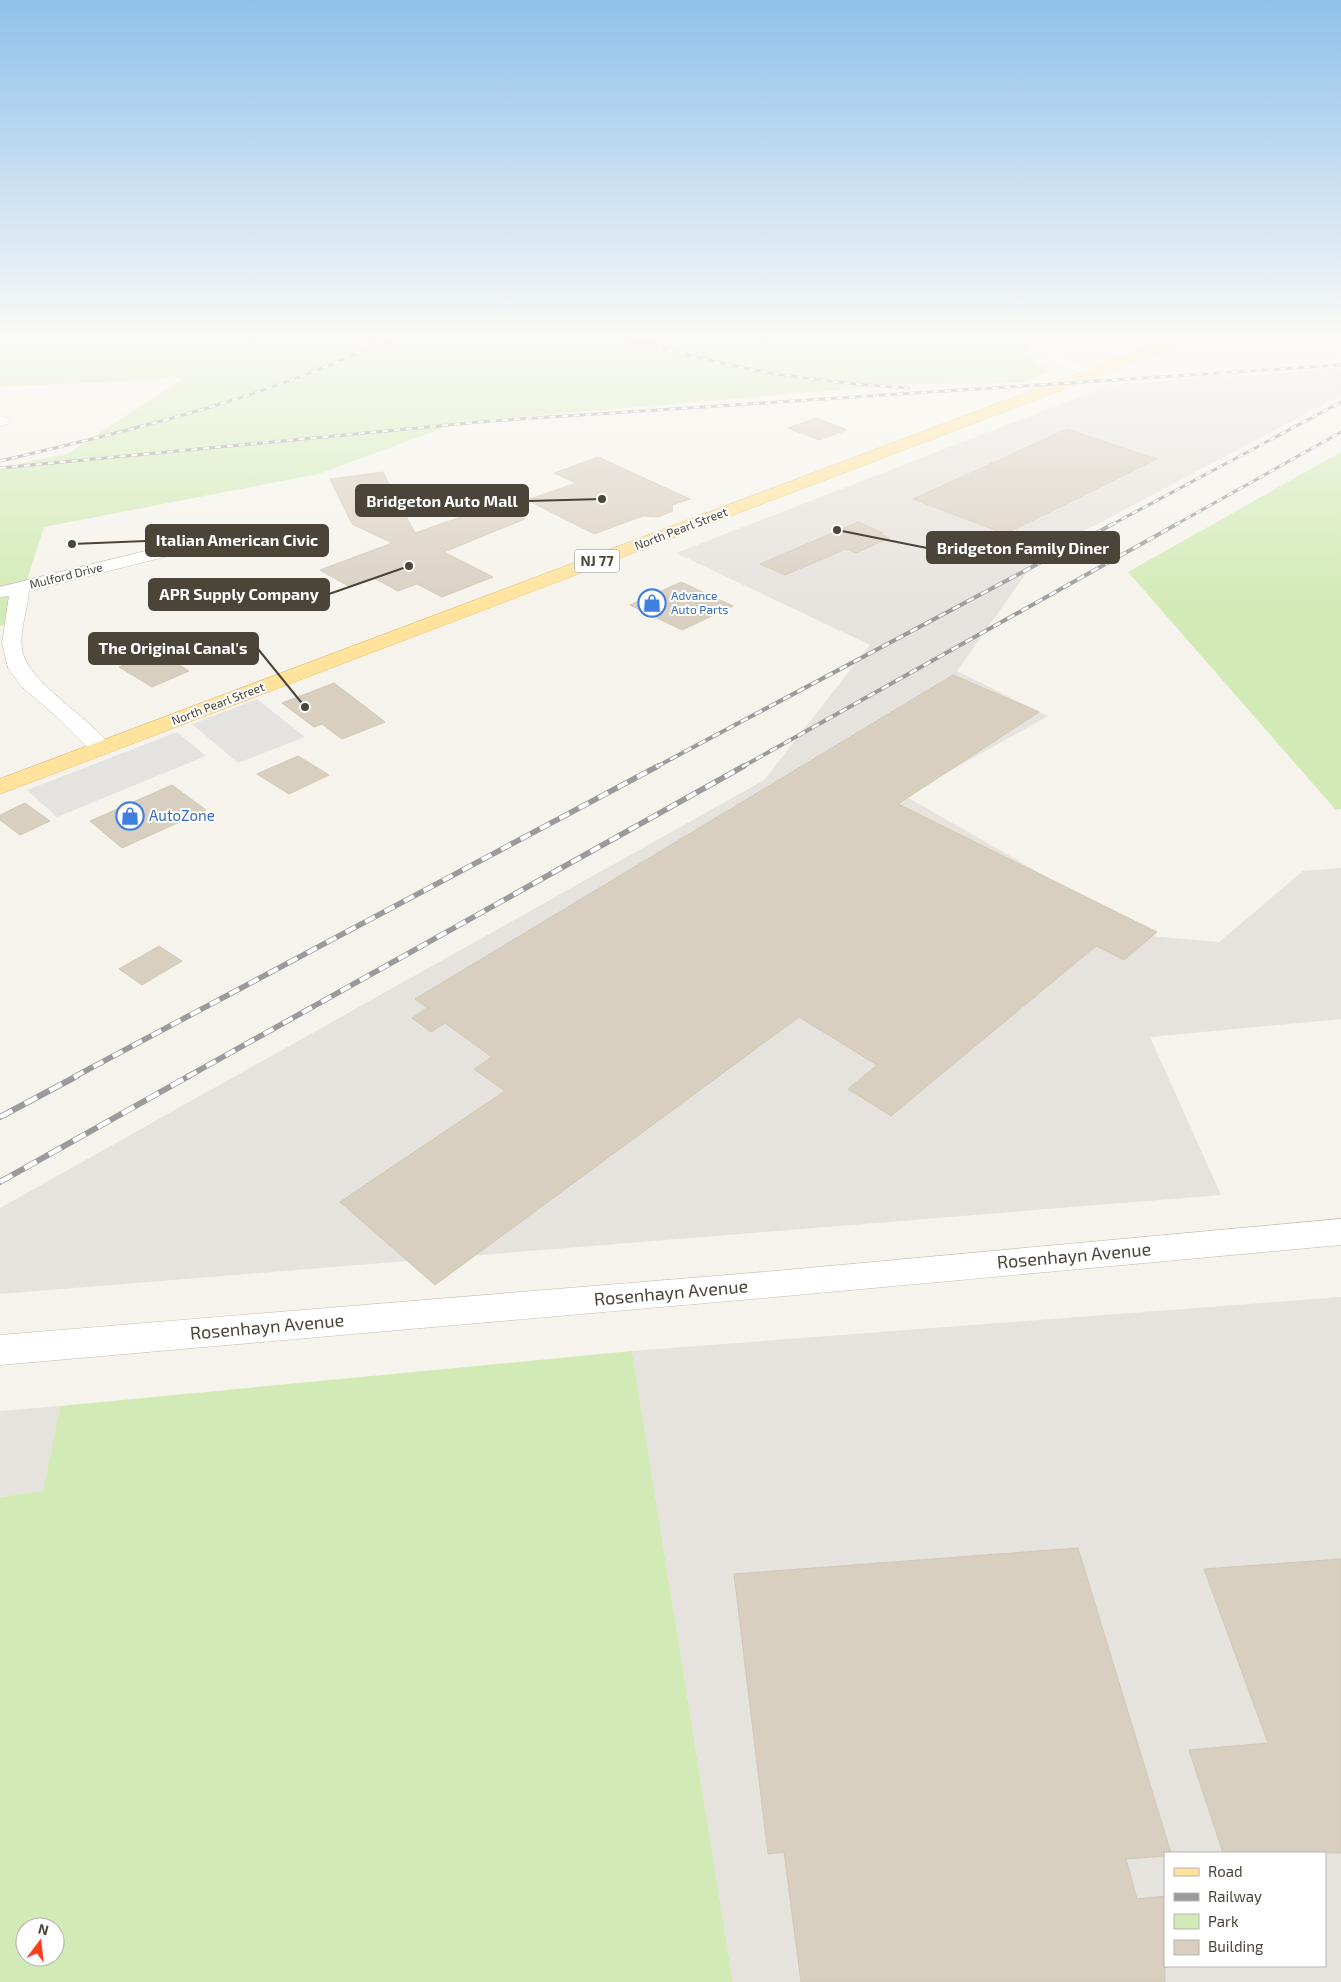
<svg xmlns="http://www.w3.org/2000/svg" width="1341" height="1982" viewBox="0 0 1341 1982" font-family="'Exo 2',sans-serif">
  <style>
    .industrial { fill: #e6e2dd; fill-rule: evenodd }
    .green { fill: #d2eab5; fill-rule: evenodd }
    .parking { fill: #e5e3e0 }
    .building { fill: #d8cfc1; stroke: #d3c7b4 }
    .lines { fill: none; stroke-linecap: round; stroke-linejoin: round }
    .minor-casing { stroke: #c2bbae; stroke-width: 1 }
    .major-casing { stroke: #e6c16a; stroke-width: 1 }
    .minor { fill: #fff; fill-rule: evenodd }
    .major { fill: #ffe39c; fill-rule: evenodd }
    .rail-far3-casing { stroke: #9a9a9a; stroke-width: 3 }
    .rail-far2-casing { stroke: #9a9a9a; stroke-width: 4 }
    .rail-far1-casing { stroke: #9a9a9a; stroke-width: 5.5 }
    .rail-casing { stroke: #9a9a9a; stroke-width: 6 }
    .rail-far3 { stroke: #fff; stroke-width: 2; stroke-dasharray: 6; stroke-linecap: butt }
    .rail-far2 { stroke: #fff; stroke-width: 2.5; stroke-dasharray: 8; stroke-linecap: butt }
    .rail-far1 { stroke: #fff; stroke-width: 4; stroke-dasharray: 11; stroke-linecap: butt }
    .rail { stroke: #fff; stroke-width: 4.5; stroke-dasharray: 14; stroke-linecap: butt }
    .labels { text-anchor: middle; stroke-width: 4; stroke-linejoin: round; paint-order: stroke }
    .far-street-label { font-size: 12px; fill: #4b4439; stroke: #fff }
    .far-shop-label { font-size: 12px; fill: #366cbe; stroke: #fff; text-anchor: start }
    .shield { fill: #fff; stroke: #817c74; stroke-width: 1 }
    .shield-label { font-size: 14px; font-weight: bold; fill: #4b4439 }
    .shop-label { font-size: 15px; fill: #366cbe; stroke: #fff; text-anchor: start }
    .near-street-label { font-size: 18px; fill: #4b4439; stroke: #fff }
    .leader { fill: none; stroke: #4b4439; stroke-width: 2 }
    .callout-dot { fill: #4b4439; stroke: #fff; stroke-width: 2 }
    .callout { fill: #4b4439; stroke: #4b4439; stroke-width: 2 }
    .callout-label { font-size: 16px; text-anchor: middle; font-weight: bold; fill: #fff }
  </style>
  <rect width="100%" height="100%" fill="#f6f3ec"/>
  <!-- industrial -->
  <g class="industrial">
    <path d="M1341,369v26l-302,160 -82,116 91,45 -143,80 245,140 69,6 84,-71 38,-3v151l-191,18 71,158 -1221,99v-86l764,-428 106,-135 -194,-92 434,-168z"/>
    <path d="M1341,1297v685h-608l-101,-631zM1165,1853h160v113h-160z"/>
    <path d="M60,1406l-17,85 -43,6v-86z"/>
  </g>
  <!-- green -->
  <g class="green">
    <path d="M0,335h1019l13,10 -10,9 29,18 -32,11 -108,1 -451,38 -142,52 -274,53 -31,96 -13,3v-158l69,-15 114,-75 -183,9z"/>
    <path d="M1341,452v357l-5,1 -208,-238z"/>
    <path d="M632,1351l101,631h-733v-485l43,-6 17,-85zM25,1927h30v30h-30z"/>
  </g>
  <!-- parking -->
  <g class="parking">
    <path d="M257,699l48,38 -67,26 -46,-39z"/>
    <path d="M177,732l29,24 -149,61 -30,-27z"/>
  </g>
  <!-- building -->
  <g class="building">
    <path d="M816,418l31,12 -28,10 -31,-12z"/>
    <path d="M1067,429l90,30 -152,75 -92,-35z"/>
    <path d="M598,457l92,42 -18,6 1,6 -15,6 -15,-1 -49,18 -67,-34 49,-17 -22,-10z"/>
    <path d="M383,472l32,61 80,-28 30,14 -81,33 49,25 -51,20 -25,-13 -19,7 -26,-14 -24,9 -28,-16 72,-27 -40,-19 -22,-45z"/>
    <path d="M858,522l25,11 -3,1 9,4 -33,15 -10,-4 -61,26 -25,-11z"/>
    <path d="M681,582l52,24 -51,24 -52,-25z"/>
    <path d="M155,651l34,20 -37,16 -33,-20z"/>
    <path d="M953,675l86,37 -141,92 259,128 -33,28 -28,-14 -205,170 -43,-27 29,-24 -78,-48 -364,268 -95,-83 165,-111 -31,-22 18,-12 -47,-34 -14,9 -19,-14 15,-10 -12,-9z"/>
    <path d="M334,683l33,25 18,14 -43,17 -20,-15 -8,3 -32,-24z"/>
    <path d="M298,756l31,19 -40,19 -32,-20z"/>
    <path d="M172,785l34,25 -84,38 -32,-27z"/>
    <path d="M25,803l25,18 -30,14 -20,-15v-5z"/>
    <path d="M159,946l23,15 -40,24 -23,-16z"/>
    <path d="M1078,1548l93,305h-6v3l-39,3 11,40 28,-3v86h-364l-17,-130 -16,2 -34,-280z"/>
    <path d="M1341,1559v294h-118l-34,-103 79,-7 -64,-174z"/>
  </g>
  <g class="lines">
    <!-- minor casing -->
    <g class="minor-casing">
      <g id="minor">
        <path d="M1020,335h16l31,23 30,12 2,3 -7,4 -35,-13z"/>
        <path d="M0,416l8,2 2,3 -2,3 -8,2z"/>
        <path d="M190,540l6,1 3,4 -3,4 -167,42c-1,19 -10,39 -7,58 5,34 69,68 90,99l-3,5 -8,2 -8,-2 -36,-36 -35,-30 -14,-19 -6,-25 7,-47 -9,1v-10z"/>
        <path d="M1341,1219v26l-566,52 -775,68v-30l775,-64z"/>
      </g>
    </g>
    <!-- major casing -->
    <g class="major-casing">
      <path id="major" d="M1180,335h20l-2,3 -1198,456v-15z"/>
    </g>
    <!-- minor -->
    <use href="#minor" class="minor"/>
    <!-- major -->
    <use href="#major" class="major"/>
    <!-- rail-far3 casing -->
    <g class="rail-far3-casing">
      <g id="rail-far3">
        <path d="M622,335c93,33 188,47 286,53"/>
        <path d="M0,461c136,-32 270,-63 396,-126"/>
        <path d="M0,468l490,-47 851,-56"/>
        <path d="M1111,525l230,-123"/>
        <path d="M1175,525l166,-93"/>
      </g>
    </g>
    <!-- rail-far2 casing -->
    <g class="rail-far2-casing">
      <g id="rail-far2">
        <path d="M656,767l457,-243"/>
        <path d="M742,767l435,-243"/>
      </g>
    </g>
    <!-- rail-far1 casing -->
    <g class="rail-far1-casing">
      <g id="rail-far1">
        <path d="M74,1077l584,-311"/>
        <path d="M187,1077l557,-311"/>
      </g>
    </g>
    <!-- rail casing -->
    <g class="rail-casing">
      <g id="rail">
        <path d="M0,1117l77,-41"/>
        <path d="M0,1182l189,-106"/>
      </g>
    </g>
    <!-- rail-far3 -->
    <use href="#rail-far3" class="rail-far3"/>
    <!-- rail-far2 -->
    <use href="#rail-far2" class="rail-far2"/>
    <!-- rail-far1 -->
    <use href="#rail-far1" class="rail-far1"/>
    <!-- rail -->
    <use href="#rail" class="rail"/>
  </g>
  <!-- sky -->
  <linearGradient id="sky" x2="0" y2="1"><stop stop-color="#8fc1ec"/><stop offset="0.55" stop-color="#fbfaf6"/><stop offset="1" stop-color="#fbfaf6" stop-opacity="0"/></linearGradient>
  <rect width="1341" height="612" fill="url(#sky)"/>
  <!-- icons -->
  <defs>
    <g id="shop-ring" transform="scale(1.4375)"><circle r="9.5" fill="#fff" stroke="#3f7fe0" stroke-width="1.5"/><path d="M-5-2.5h2.3a2.7 3.5 0 0 1 5.4 0H5L5.5 6h-11ZM-1.5-2.5h3a1.5 2.3 0 0 0-3 0Z" fill="#3f7fe0"/></g>
  </defs>
  <g fill-rule="evenodd">
    <use href="#shop-ring" x="652" y="603"/>
    <use href="#shop-ring" x="130" y="816"/>
  </g>
  <g class="labels">
    <!-- far-street labels -->
    <g class="far-street-label">
      <text transform="translate(681 529) rotate(-21)" y="4">North Pearl Street</text>
      <text transform="translate(66 576) rotate(-14)" y="4">Mulford Drive</text>
      <text transform="translate(218 704) rotate(-21)" y="4">North Pearl Street</text>
    </g>
    <!-- far-shop labels -->
    <g class="far-shop-label">
      <text x="671" y="600">Advance<tspan x="671" dy="14">Auto Parts</tspan></text>
    </g>
    <!-- shield labels -->
    <rect class="shield" x="574.5" y="549.5" width="45" height="23" rx="4"/>
    <g class="shield-label">
      <text x="597" y="566">NJ 77</text>
    </g>
    <!-- shop labels -->
    <g class="shop-label">
      <text x="149" y="821">AutoZone</text>
    </g>
    <!-- near-street labels -->
    <g class="near-street-label">
      <text transform="translate(1074 1256) rotate(-5)" y="6">Rosenhayn Avenue</text>
      <text transform="translate(671 1293) rotate(-5)" y="6">Rosenhayn Avenue</text>
      <text transform="translate(267 1327) rotate(-5)" y="6">Rosenhayn Avenue</text>
    </g>
  </g>
  <!-- callouts -->
  <path class="leader" d="M602 499L528 501M72 544L146 541M837 530L927 548M409 566L329 594M305 707L258 649"/>
  <g class="callout-dot">
    <circle cx="602" cy="499" r="5"/>
    <circle cx="72" cy="544" r="5"/>
    <circle cx="837" cy="530" r="5"/>
    <circle cx="409" cy="566" r="5"/>
    <circle cx="305" cy="707" r="5"/>
  </g>
  <g class="callout">
    <rect x="356" y="485" width="172" height="31" rx="5"/>
    <rect x="146" y="525" width="182" height="31" rx="5"/>
    <rect x="927" y="532" width="192" height="31" rx="5"/>
    <rect x="149" y="579" width="180" height="31" rx="5"/>
    <rect x="89" y="633" width="169" height="31" rx="5"/>
  </g>
  <g class="callout-label">
    <text x="442" y="507">Bridgeton Auto Mall</text>
    <text x="237" y="546">Italian American Civic</text>
    <text x="1023" y="554">Bridgeton Family Diner</text>
    <text x="239" y="600">APR Supply Company</text>
    <text x="173" y="654">The Original Canal's</text>
  </g>
  <!-- legend -->
  <rect x="1164" y="1852" width="162" height="115" fill="#ffffff" stroke="#b7b4b0"/>
  <rect x="1174" y="1868" width="25" height="8" fill="#ffe39c" stroke="#b7b4b0"/>
  <text x="1208" y="1877" font-size="15" fill="#4b4439">Road</text>
  <rect x="1174" y="1893" width="25" height="8" fill="#9a9a9a" stroke="#b7b4b0"/>
  <text x="1208" y="1902" font-size="15" fill="#4b4439">Railway</text>
  <rect x="1174" y="1914" width="25" height="15" fill="#d2eab5" stroke="#b7b4b0"/>
  <text x="1208" y="1927" font-size="15" fill="#4b4439">Park</text>
  <rect x="1174" y="1940" width="25" height="15" fill="#d8cfc1" stroke="#b7b4b0"/>
  <text x="1208" y="1952" font-size="15" fill="#4b4439">Building</text>
  <!-- north arrow -->
  <g transform="translate(40 1942) rotate(15)"><circle r="24" fill="#ffffff" stroke="#b7b4b0"/>
  <path d="M0-4L9 19L0 12L-9 19Z" fill="#fc3f1d"/>
  <text y="-8" font-size="14" font-weight="bold" text-anchor="middle" fill="#4b4439">N</text>
  </g>
</svg>
